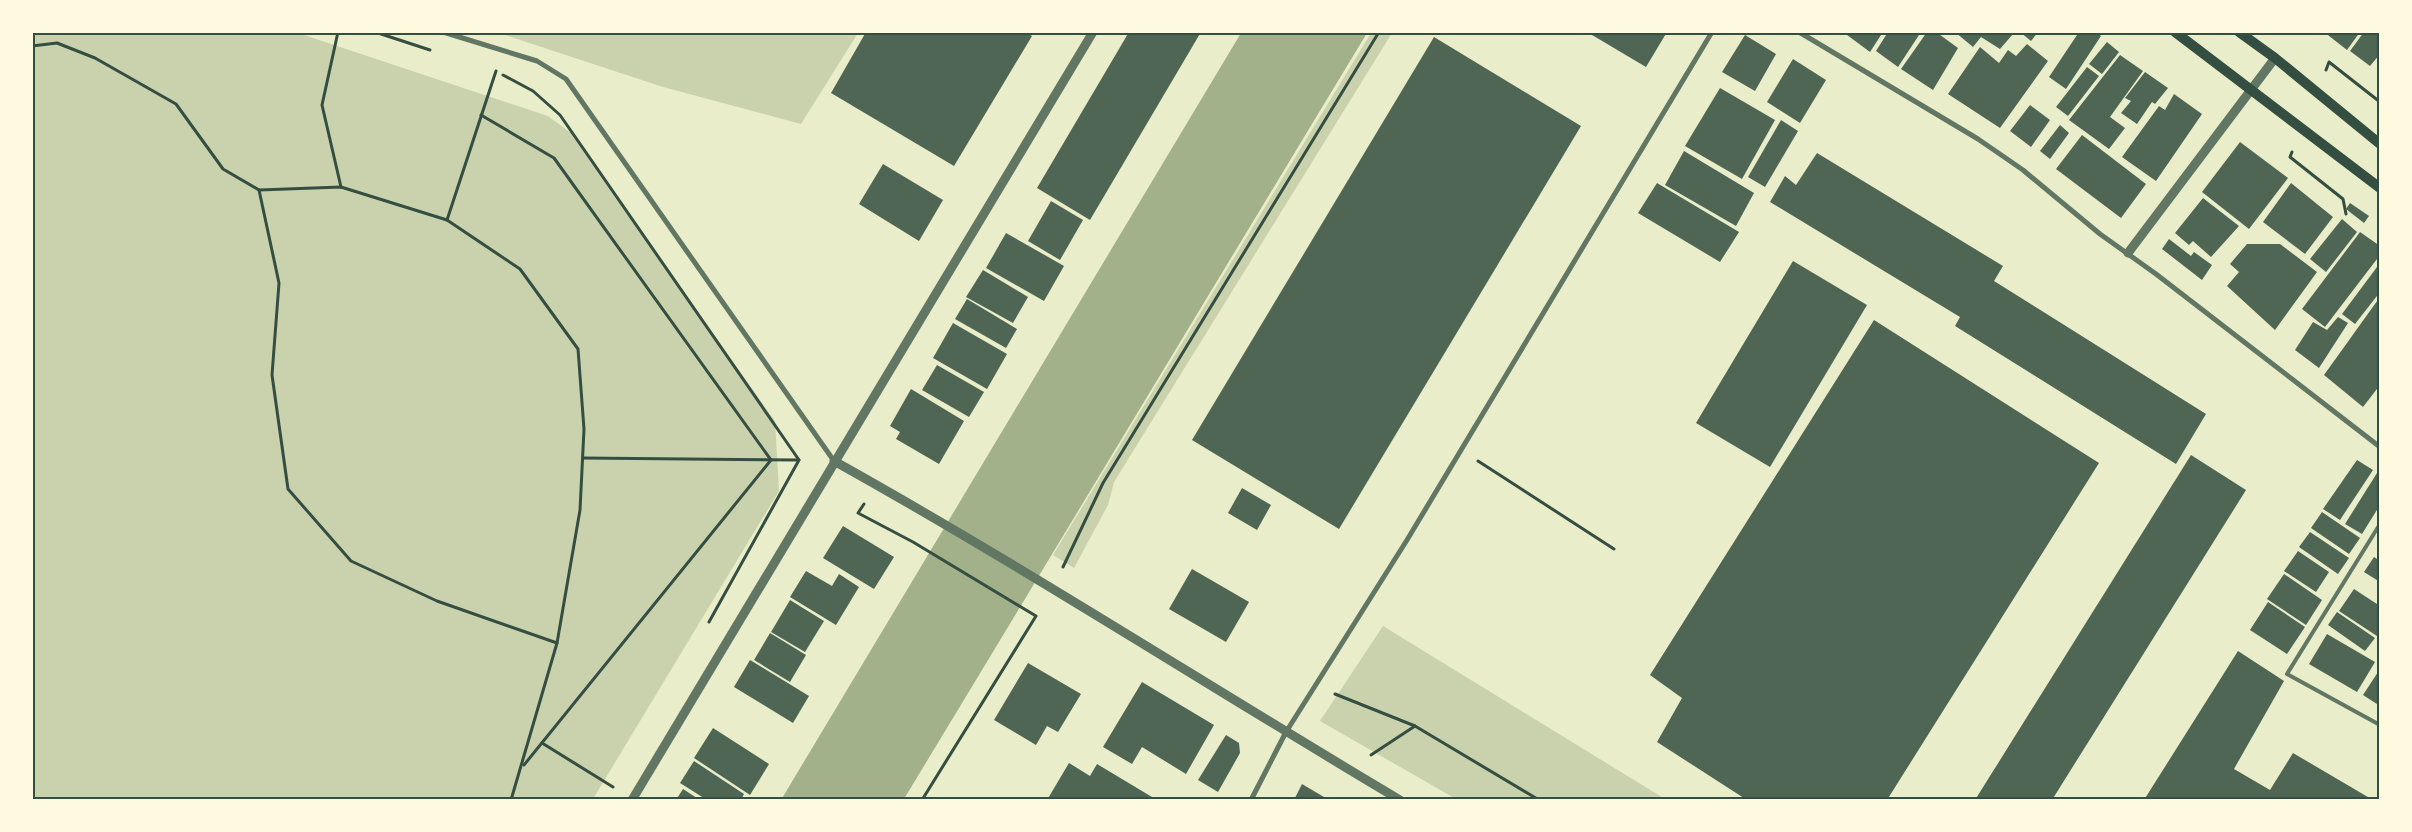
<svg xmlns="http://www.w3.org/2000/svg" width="2412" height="832" viewBox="0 0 2412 832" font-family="Roboto,sans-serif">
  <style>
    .green { fill: #cad2ad }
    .water { fill: #a3b18a }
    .building { fill: #4f6655 }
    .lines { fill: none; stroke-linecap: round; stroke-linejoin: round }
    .path { stroke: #344e41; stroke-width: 3 }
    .service { stroke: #617663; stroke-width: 4 }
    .minor { stroke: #617663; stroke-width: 5 }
    .tertiary { stroke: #617663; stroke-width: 9 }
    .secondary { stroke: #344e41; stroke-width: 10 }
    .neatline { fill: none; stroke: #344e41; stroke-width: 2 }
  </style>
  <rect width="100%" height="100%" fill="#e9edc9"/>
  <!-- green -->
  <g class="green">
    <path d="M32,33h266l250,83 23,17 204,288 4,70 -186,308h-560z"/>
    <path d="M499,33h359l-57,91 -138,-37z"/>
    <path d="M1371,33h21l-278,449 -6,23 -34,63 -21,-13z"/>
    <path d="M1383,626l282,173h-209l-136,-78z"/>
  </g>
  <!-- water -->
  <path class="water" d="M1241,33h126l-463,766 -123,1z"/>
  <!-- building -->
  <g class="building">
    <path d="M866,32h160l6,4 -78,130 -123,-73z"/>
    <path d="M1129,32h72l-111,188 -53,-32z"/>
    <path d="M1587,32h80l-21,35z"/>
    <path d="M1843,32h40l-13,20z"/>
    <path d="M1888,32h33l-23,35 -22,-16z"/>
    <path d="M1927,32h9l22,16 -25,42 -32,-21z"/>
    <path d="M1955,32h57l1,2 -13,15 -19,-12 -8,10z"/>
    <path d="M2020,32h18l-7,9z"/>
    <path d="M2079,32h17l5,4 -35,53 -17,-12z"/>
    <path d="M2324,32h36l-13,18z"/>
    <path d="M2364,32h16v22l-10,12 -20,-15z"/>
    <path d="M1745,35l31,19 -21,37 -33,-19z"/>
    <path d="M1434,37l147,89 -242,403 -147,-89z"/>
    <path d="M2107,42l12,10 -17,22 -13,-10z"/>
    <path d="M2027,44l21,17 -48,67 -52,-34 32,-47 19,16 9,-13 8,6z"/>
    <path d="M2120,55l23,16 -33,46 15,11 -16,21 -40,-29z"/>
    <path d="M1793,59l33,21 -26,43 -33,-21z"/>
    <path d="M2087,67l12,9 -31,40 -12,-9z"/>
    <path d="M2145,72l23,16 -13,16 -3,-2 -15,22 -16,-11 10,-12 -6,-3z"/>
    <path d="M1720,88l55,32 -33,59 -57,-33z"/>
    <path d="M2174,94l28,20 -46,67 -34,-24 37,-51 6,4z"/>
    <path d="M2030,105l20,15 -19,27 -21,-16z"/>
    <path d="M1781,120l17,11 -33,56 -17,-10z"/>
    <path d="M2060,125l9,8 -19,26 -10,-8z"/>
    <path d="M2082,135l64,49 -25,34 -65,-49z"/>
    <path d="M2240,142l48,36 -39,51 -47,-37z"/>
    <path d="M1684,151l70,42 -18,33 -71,-41z"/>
    <path d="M1817,153l186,113 -9,15 212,133 -30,50 -221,-138 5,-9 -190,-115 15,-26 11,9z"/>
    <path d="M883,164l60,36 -24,41 -60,-37z"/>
    <path d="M1657,183l82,49 -19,30 -82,-49z"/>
    <path d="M2291,183l42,34 -28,37 -42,-32z"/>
    <path d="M2203,198l36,28 -28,31 -18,-16 -4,4 -14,-12z"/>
    <path d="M1051,201l32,19 -23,40 -32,-19z"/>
    <path d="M2350,203l19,13 -5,7 -18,-14z"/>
    <path d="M2342,219l15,13 -31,40 -16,-13z"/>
    <path d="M2360,232l20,14v9l-55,72 -23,-18z"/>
    <path d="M1006,233l58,33 -20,35 -58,-33z"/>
    <path d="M2169,239l22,17 3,-4 18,13 -10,15 -40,-31z"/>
    <path d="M2247,244h33l37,28 -42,58 -48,-44 12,-14 -9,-8z"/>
    <path d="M1793,261l74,44 -97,162 -74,-44z"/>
    <path d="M2380,263v29l-25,32 -13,-10z"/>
    <path d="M983,270l45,27 -15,26 -47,-26z"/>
    <path d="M2380,297v88l-17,22 -39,-32z"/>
    <path d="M967,299l50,30 -11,19 -51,-29z"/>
    <path d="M2338,317l10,6 -29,45 -24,-18 18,-28 14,8z"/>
    <path d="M1874,320l225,143 -212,337h-140l-90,-58 25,-44 -32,-23z"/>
    <path d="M953,323l54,31 -20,35 -54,-31z"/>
    <path d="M937,365l47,27 -15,25 -47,-27z"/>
    <path d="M911,389l53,32 -25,43 -43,-25 4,-7 -10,-6z"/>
    <path d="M2191,455l55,35 -194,310h-77z"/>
    <path d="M2357,460l16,10 -33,50 -17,-11z"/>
    <path d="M2377,473l3,2v30l-18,29 -17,-10z"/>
    <path d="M1242,488l29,17 -14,25 -29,-17z"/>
    <path d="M2322,512l38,26 -11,16 -38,-26z"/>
    <path d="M843,526l51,31 -20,32 -51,-31z"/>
    <path d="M2310,532l39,26 -11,16 -39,-27z"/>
    <path d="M2298,551l31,21 -13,20 -32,-21z"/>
    <path d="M2374,557l6,4v21l-16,-10z"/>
    <path d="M1192,569l57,33 -23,40 -57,-33z"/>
    <path d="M806,571l26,15 7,-12 20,13 -23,38 -46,-28z"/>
    <path d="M2284,574l38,26 -16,25 -39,-26z"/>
    <path d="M2354,589l26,17v32l-41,-27z"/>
    <path d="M790,600l34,21 -19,31 -34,-20z"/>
    <path d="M2268,602l37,25 -18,27 -37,-24z"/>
    <path d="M2337,612l38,26 -10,13 -37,-26z"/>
    <path d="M770,633l36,22 -16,27 -36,-22z"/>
    <path d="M2327,634l48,28 -18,30 -48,-28z"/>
    <path d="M2238,651l46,30 -50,88 36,21 23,-37 80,47h-229z"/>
    <path d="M750,660l59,36 -16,27 -59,-36z"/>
    <path d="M1028,663l53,31 -23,38 -11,-6 -11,19 -42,-25z"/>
    <path d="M2380,669v37l-17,-11z"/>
    <path d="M1142,682l72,43 -28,49 -44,-27 -10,17 -29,-17z"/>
    <path d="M713,728l56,36 -19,31 -56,-37z"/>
    <path d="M1226,735l13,8 1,10 -22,39 -20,-12z"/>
    <path d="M694,761l50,33 -3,6h-34l-27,-17z"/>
    <path d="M1069,763l21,13 7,-12 60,36h-110z"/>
    <path d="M1302,784l27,16h-35z"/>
    <path d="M683,789l17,11h-24z"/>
  </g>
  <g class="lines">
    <!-- path -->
    <g class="path">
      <path d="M338,32l-16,73 19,82"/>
      <path d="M375,32l55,18"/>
      <path d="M32,46l25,-3 38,15 81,46 47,65 36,21 82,-3 106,33 73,49 58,80 6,80 -4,81 -23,133 -46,157"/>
      <path d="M2326,70l3,-8 51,40"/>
      <path d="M503,75l30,16 27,24 239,345 -90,162"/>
      <path d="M481,115l73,43 217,302 -247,305"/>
      <path d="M2292,152l-2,5 53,42 3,15"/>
      <path d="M259,190l20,93 -7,92 16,114 63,72 86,40 120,42"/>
      <path d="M447,220l49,-149"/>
      <path d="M583,458l216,2"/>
      <path d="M1478,461l136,88"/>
      <path d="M864,504l-6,9 55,29 123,74 -114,184"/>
      <path d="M1063,567l40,-84 276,-451"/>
      <path d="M1335,694l80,32 124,74"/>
      <path d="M542,743l71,44"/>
      <path d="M1371,755l44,-29"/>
    </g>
    <!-- service -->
    <path class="service" d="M2380,524l-93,150 93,51"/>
    <!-- minor -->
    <g class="minor">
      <path d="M443,32l94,29 29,18 268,382"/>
      <path d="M1799,32l179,107 45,31 77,64 56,40 224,173"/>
      <path d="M1251,800l35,-68 121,-192 305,-508"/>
    </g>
    <!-- tertiary -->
    <g class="tertiary">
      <path d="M2128,253l147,-195"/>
      <path d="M834,461c192,107 377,227 566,339"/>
      <path d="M632,800l461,-768"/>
    </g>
    <!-- secondary -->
    <g class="secondary">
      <path d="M2175,32l205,156"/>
      <path d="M2239,32l36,26 105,86"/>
    </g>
  </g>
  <!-- border -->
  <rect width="2412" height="832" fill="none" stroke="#fefae0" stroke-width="68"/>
  <rect x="34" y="34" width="2344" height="764" class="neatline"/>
</svg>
